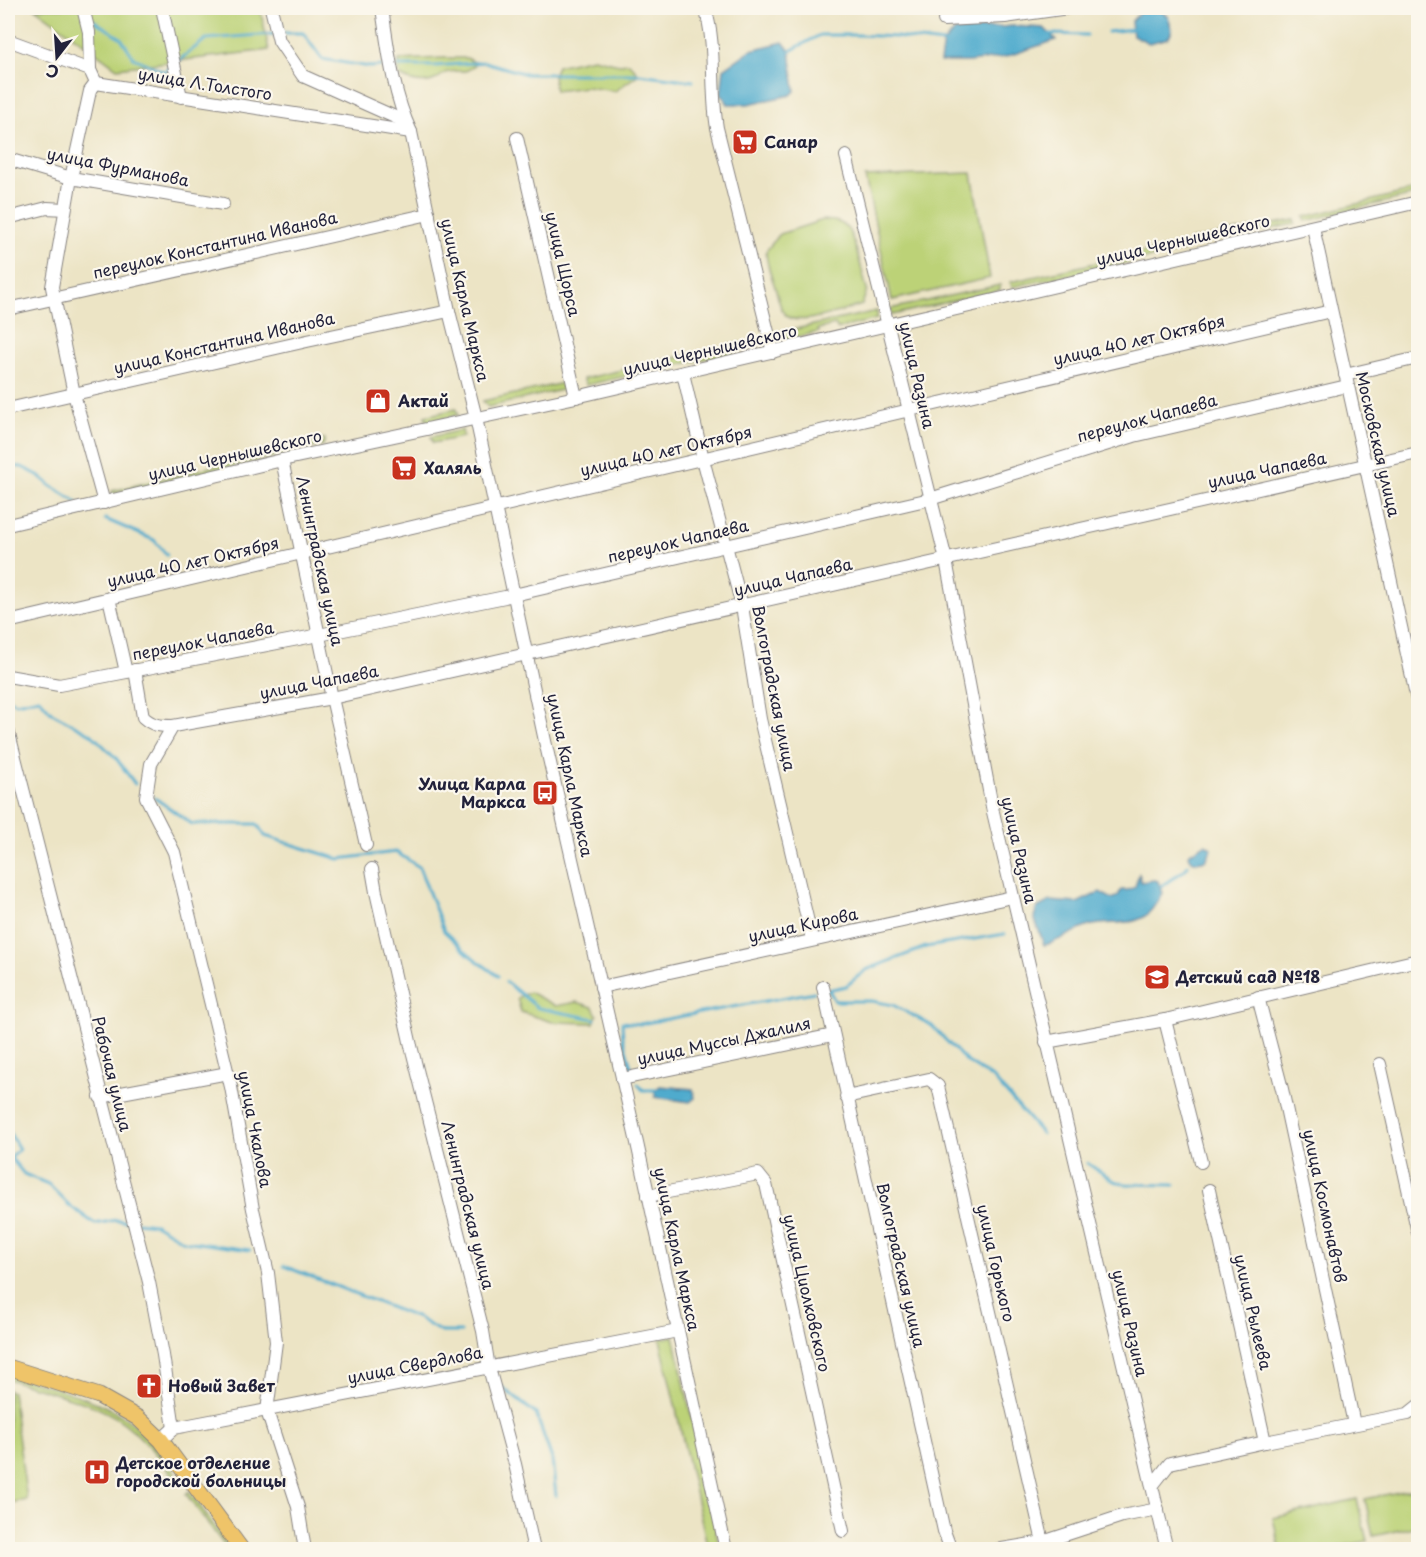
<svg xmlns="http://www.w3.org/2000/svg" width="1426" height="1557" viewBox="0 0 1426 1557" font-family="'Playpen Sans',sans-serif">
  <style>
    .green { fill: #bcd277; stroke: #6f7a59; stroke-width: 1.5 }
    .water { fill: #4fabcd; stroke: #386684; stroke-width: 1.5 }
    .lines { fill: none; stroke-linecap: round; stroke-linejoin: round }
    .stream { stroke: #4fabcd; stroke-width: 3 }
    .minor-casing { stroke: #878380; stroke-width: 14 }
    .major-casing { stroke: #878380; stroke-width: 17 }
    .minor { stroke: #fff; stroke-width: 12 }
    .major { stroke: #efc469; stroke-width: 15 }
    .labels { text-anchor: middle; stroke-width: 4.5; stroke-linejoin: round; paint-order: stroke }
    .street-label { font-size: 16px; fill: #22223b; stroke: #fbf7ec }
    .poi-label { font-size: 16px; font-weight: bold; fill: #22223b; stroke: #fbf7ec; text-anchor: start }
  </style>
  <rect width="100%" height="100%" fill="#fbf7ec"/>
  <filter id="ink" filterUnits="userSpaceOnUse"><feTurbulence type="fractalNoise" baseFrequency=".0167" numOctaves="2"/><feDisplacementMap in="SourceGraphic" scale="12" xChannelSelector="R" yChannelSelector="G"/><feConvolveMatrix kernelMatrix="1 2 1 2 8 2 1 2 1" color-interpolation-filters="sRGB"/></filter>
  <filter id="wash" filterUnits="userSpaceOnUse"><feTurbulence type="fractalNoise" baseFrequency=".008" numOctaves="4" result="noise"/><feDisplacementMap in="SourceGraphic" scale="24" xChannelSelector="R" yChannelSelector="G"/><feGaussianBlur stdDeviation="1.35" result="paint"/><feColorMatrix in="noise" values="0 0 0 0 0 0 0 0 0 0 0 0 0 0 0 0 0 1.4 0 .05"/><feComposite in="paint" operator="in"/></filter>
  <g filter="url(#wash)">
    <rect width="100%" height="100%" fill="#ece4c5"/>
    <!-- green -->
    <g class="green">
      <path d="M35,8h225l9,42 -152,18z"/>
      <path d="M444,58h23l9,5c-11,14 -17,5 -31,10 0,0 -7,5 -8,6 -12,6 -26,3 -37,-3l-2,-10 1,-6z"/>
      <path d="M593,58l26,6 10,-1 10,11 -24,17 -29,-4 -31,4 -2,-16 4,-9z"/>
      <path d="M972,173l18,105 -98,22 -27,-123z"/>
      <path d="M1418,189v5l-112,27 -2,-4z"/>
      <path d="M823,220c8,1 16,0 23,7 9,9 17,49 21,63l-5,15c-15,4 -60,21 -74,12 -8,-5 -10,-21 -13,-30 -4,-12 -9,-23 -9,-36l14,-17z"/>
      <path d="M1295,220v4l-105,21v-5z"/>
      <path d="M1181,244l2,7 -171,36 -2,-5z"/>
      <path d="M1000,285v5l-108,25 -2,-6z"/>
      <path d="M877,311v8l-40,10 -2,-4 -17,4 1,3 -32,7 -5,-7z"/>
      <path d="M740,343l1,8 -155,34 -3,-6z"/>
      <path d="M568,382l2,6 -82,19 -5,-6z"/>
      <path d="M456,409l2,6 -31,7 -2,-6z"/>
      <path d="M462,430l1,7 -30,6 -2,-6z"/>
      <path d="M325,439l-2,6 -209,49 -2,-3z"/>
      <path d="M529,992l27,14 21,-4 16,5 4,8 -3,8 -42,-1 -31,-10 -4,-14z"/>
      <path d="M674,1336l46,213h-12l-48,-210z"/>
      <path d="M8,1374c38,13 83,21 117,44 21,15 40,41 56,62l1,3 -2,2c-17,-22 -34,-45 -56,-62 -27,-21 -83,-33 -116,-44z"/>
      <path d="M8,1390l4,2 15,108 -19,3z"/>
      <path d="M1418,1488v38l-45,10 -8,-37z"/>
      <path d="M189,1491l42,58h-4l-41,-55z"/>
      <path d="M1357,1499l10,42 -38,8h-49l-7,-31z"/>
    </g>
    <!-- water -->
    <g class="water">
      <path d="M1158,10l10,6 4,15 -4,7 -19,5 -16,-8 -2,-13 9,-10z"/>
      <path d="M1013,26l31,2 12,12 -51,17 -36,5h-29l3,-19 12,-12z"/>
      <path d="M783,42l7,9 5,40 -4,4 -43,9h-20l-7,-11 3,-24 27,-19z"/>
      <path d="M1205,844l7,4 -6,12c-8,2 -14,4 -17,-5l1,-2z"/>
      <path d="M1139,873l2,9 13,-2 4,1 4,12c-4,8 -12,21 -20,25 -15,8 -40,3 -56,9 -9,3 -35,18 -42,18l-10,-28 3,-9 13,-7 27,2 23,-11 12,7 6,-3 3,-6h7l7,-3z"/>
      <path d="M660,1086l33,3 2,9 -5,4 -35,-5v-7z"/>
    </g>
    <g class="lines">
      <!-- stream -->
      <g class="stream">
        <path d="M90,18l31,20 13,20 31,14 5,-5"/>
        <path d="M1108,32l24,-3"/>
        <path d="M281,33h22l19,26 48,8 11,-1"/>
        <path d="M1050,34l37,1"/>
        <path d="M790,51l30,-16h39l37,2 47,6"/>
        <path d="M178,61l28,-22 68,-5"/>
        <path d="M398,66h37l50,-4 41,12h113l54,7"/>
        <path d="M8,466l14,1 16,8 13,11 26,16"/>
        <path d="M105,519l49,21 13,15"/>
        <path d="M8,699l8,4 23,-5 13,15 39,21 25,24 19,26"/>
        <path d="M155,798l37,26h65l8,12 74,23 57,-7 23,15 25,64 24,23 30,22"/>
        <path d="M1161,886l24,-16 3,-5"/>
        <path d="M506,982l32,26 57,11"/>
        <path d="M827,990l19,-4 20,-16 60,-23 79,-13"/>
        <path d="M830,992l5,9h37l21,4 38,20 35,36 28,18 48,55"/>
        <path d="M632,1070l-9,-31 -1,-17 18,2 174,-32"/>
        <path d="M638,1084l5,6h12"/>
        <path d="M8,1130l11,19 -11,11"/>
        <path d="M10,1157l14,17 24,10 22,22 25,18 21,-4 14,2"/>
        <path d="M1087,1163l27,18 12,3 49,1"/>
        <path d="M137,1222l18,2 29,17 66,9"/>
        <path d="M284,1266l134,52 23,14h20"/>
        <path d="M499,1385l37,29 16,45 4,37"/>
      </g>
    </g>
  </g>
  <g filter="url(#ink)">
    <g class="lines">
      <!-- minor casing -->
      <g class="minor-casing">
        <g id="minor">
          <path d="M83,8l6,24 1,38"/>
          <path d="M162,8l19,89"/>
          <path d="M271,8l8,33 24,35 103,46"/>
          <path d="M382,8c6,41 11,86 29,124l38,179 27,107 69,323 92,402 89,407"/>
          <path d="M705,8c12,38 5,80 12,120l56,224"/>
          <path d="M944,20l61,-3 63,-9"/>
          <path d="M8,40l82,30 6,13"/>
          <path d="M96,83l-6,8 -19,87 -19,109 22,107 30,109"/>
          <path d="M96,83l315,49"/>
          <path d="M517,138l59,259"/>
          <path d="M846,156l100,404 47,252 174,738"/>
          <path d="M8,159l63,19 152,26"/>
          <path d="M8,218l39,-10 18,1"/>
          <path d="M1313,227l105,477"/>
          <path d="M8,309l421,-95"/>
          <path d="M683,373l20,86 39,147 18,113 52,220"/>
          <path d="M1345,375l73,-17"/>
          <path d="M8,409l299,-68 142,-30"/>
          <path d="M282,460l50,238 34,147"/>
          <path d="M8,525l274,-65 294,-63 842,-195"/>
          <path d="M109,598l17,74"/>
          <path d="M8,622l1323,-311"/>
          <path d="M135,670l8,47c10,9 17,9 30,9l159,-28 1086,-245"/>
          <path d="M8,676l51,9 260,-50 186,-38 425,-98 204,-63 213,-50"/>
          <path d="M173,726l-22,38 -5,33 28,55 57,235 22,122 15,64 8,69 -9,69 31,96 7,43"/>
          <path d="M8,730l141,552 14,73 11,73"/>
          <path d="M372,869l4,23 35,154 72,285 6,37 26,96 19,86"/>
          <path d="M601,987l411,-90"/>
          <path d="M823,987l121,544 7,19"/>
          <path d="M1258,997l24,92 72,335"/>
          <path d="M1165,1020l36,142"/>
          <path d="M1046,1042l119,-22 253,-60"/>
          <path d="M1380,1064l38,169"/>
          <path d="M622,1079l211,-44"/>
          <path d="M100,1097l128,-24"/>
          <path d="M846,1097l83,-18 9,7 105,456"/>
          <path d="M1209,1190l56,252"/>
          <path d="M648,1196l110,-22 8,10 77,347"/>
          <path d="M161,1440l13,-12 504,-97"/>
          <path d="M1152,1486l18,-23 95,-21 143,-28 10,-8"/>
          <path d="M996,1550l47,-8 79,-26 36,-7"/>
        </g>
      </g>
      <!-- major casing -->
      <g class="major-casing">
        <path id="major" d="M8,1367l91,29 39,22 23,22 81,110"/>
      </g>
      <!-- minor -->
      <use href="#minor" class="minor"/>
      <!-- major -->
      <use href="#major" class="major"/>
    </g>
  </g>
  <!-- icons -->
  <defs>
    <g id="supermarket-square" transform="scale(1.35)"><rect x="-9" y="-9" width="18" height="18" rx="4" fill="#c8321e" stroke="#fbf7ec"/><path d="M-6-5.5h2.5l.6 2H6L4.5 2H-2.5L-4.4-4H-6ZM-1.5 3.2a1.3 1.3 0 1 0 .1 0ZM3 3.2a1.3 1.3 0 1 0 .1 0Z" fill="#fff"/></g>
    <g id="shop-square" transform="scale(1.35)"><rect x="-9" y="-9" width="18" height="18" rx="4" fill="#c8321e" stroke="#fbf7ec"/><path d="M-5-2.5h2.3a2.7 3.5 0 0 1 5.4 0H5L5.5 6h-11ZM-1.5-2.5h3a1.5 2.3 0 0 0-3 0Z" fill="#fff"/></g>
    <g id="bus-square" transform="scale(1.35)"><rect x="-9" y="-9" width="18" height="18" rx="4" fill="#c8321e" stroke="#fbf7ec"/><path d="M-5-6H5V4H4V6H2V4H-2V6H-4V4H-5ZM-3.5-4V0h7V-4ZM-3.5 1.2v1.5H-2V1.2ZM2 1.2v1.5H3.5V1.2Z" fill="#fff"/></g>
    <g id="school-square" transform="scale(1.35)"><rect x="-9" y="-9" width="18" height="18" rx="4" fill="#c8321e" stroke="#fbf7ec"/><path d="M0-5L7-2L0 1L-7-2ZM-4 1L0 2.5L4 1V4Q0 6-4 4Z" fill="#fff"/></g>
    <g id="church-square" transform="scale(1.35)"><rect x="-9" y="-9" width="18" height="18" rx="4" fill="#c8321e" stroke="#fbf7ec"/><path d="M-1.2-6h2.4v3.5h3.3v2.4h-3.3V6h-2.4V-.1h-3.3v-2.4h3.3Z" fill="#fff"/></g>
    <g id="hospital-square" transform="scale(1.35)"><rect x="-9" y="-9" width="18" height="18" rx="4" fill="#c8321e" stroke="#fbf7ec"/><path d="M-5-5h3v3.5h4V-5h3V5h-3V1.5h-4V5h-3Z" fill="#fff"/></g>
  </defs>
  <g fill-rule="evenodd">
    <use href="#supermarket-square" x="745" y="142"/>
    <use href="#shop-square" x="378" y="401"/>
    <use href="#supermarket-square" x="404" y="468"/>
    <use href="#bus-square" x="545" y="793"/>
    <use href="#school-square" x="1157" y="977"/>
    <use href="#church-square" x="149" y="1386"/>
    <use href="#hospital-square" x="97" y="1472"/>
  </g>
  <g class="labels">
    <!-- street labels -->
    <g class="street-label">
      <text transform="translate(205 84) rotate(9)" y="6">улица Л.Толстого</text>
      <text transform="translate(118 167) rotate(11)" y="6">улица Фурманова</text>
      <text transform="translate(1183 240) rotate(-13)" y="6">улица Чернышевского</text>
      <text transform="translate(215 245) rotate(-13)" y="6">переулок Константина Иванова</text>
      <text transform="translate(563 264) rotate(77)" y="6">улица Щорса</text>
      <text transform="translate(465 300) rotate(77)" y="6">улица Карла Маркса</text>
      <text transform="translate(1139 340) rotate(-13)" y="6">улица 40 лет Октября</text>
      <text transform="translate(224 343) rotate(-13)" y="6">улица Константина Иванова</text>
      <text transform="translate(710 350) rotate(-13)" y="6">улица Чернышевского</text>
      <text transform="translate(917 375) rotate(77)" y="6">улица Разина</text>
      <text transform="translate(1147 418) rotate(-15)" y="6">переулок Чапаева</text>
      <text transform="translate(1378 444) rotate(77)" y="6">Московская улица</text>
      <text transform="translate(666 451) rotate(-13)" y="6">улица 40 лет Октября</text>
      <text transform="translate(235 455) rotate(-13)" y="6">улица Чернышевского</text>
      <text transform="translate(1267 470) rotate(-12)" y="6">улица Чапаева</text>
      <text transform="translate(678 541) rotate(-13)" y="6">переулок Чапаева</text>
      <text transform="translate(320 561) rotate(78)" y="6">Ленинградская улица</text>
      <text transform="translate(193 562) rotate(-13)" y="6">улица 40 лет Октября</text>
      <text transform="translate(793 577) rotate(-13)" y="6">улица Чапаева</text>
      <text transform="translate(203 641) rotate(-11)" y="6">переулок Чапаева</text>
      <text transform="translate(319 682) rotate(-11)" y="6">улица Чапаева</text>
      <text transform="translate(774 688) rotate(79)" y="6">Волгоградская улица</text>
      <text transform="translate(570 775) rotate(78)" y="6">улица Карла Маркса</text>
      <text transform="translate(1019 850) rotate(77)" y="6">улица Разина</text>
      <text transform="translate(803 925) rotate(-12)" y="6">улица Кирова</text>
      <text transform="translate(724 1041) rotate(-12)" y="6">улица Муссы Джалиля</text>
      <text transform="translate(112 1074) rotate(76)" y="6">Рабочая улица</text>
      <text transform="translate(255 1129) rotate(79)" y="6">улица Чкалова</text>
      <text transform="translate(468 1205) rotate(76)" y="6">Ленинградская улица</text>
      <text transform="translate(1325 1206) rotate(78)" y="6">улица Космонавтов</text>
      <text transform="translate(677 1249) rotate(78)" y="6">улица Карла Маркса</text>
      <text transform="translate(996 1263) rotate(77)" y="6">улица Горького</text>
      <text transform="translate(901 1265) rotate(77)" y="6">Волгоградская улица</text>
      <text transform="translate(807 1293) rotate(77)" y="6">улица Циолковского</text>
      <text transform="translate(1253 1312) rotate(77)" y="6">улица Рылеева</text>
      <text transform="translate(1130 1323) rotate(77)" y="6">улица Разина</text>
      <text transform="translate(415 1365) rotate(-11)" y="6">улица Свердлова</text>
    </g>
    <!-- poi labels -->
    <g class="poi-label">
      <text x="764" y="148">Санар</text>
      <text x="398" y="407">Актай</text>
      <text x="424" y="474">Халяль</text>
      <text x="526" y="790" text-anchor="end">Улица Карла<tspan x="526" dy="18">Маркса</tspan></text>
      <text x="1176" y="983">Детский сад №18</text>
      <text x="168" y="1392">Новый Завет</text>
      <text x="116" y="1469">Детское отделение<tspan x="116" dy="18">городской больницы</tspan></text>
    </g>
  </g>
  <!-- margin -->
  <rect width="1426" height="1557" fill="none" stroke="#fbf7ec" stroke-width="30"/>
  <!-- north arrow -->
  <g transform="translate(57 57) rotate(197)" stroke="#fbf7ec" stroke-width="4.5" paint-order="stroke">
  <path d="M0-4.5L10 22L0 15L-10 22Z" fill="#22223b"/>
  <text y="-9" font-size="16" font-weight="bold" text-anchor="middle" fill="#22223b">С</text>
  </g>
</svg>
